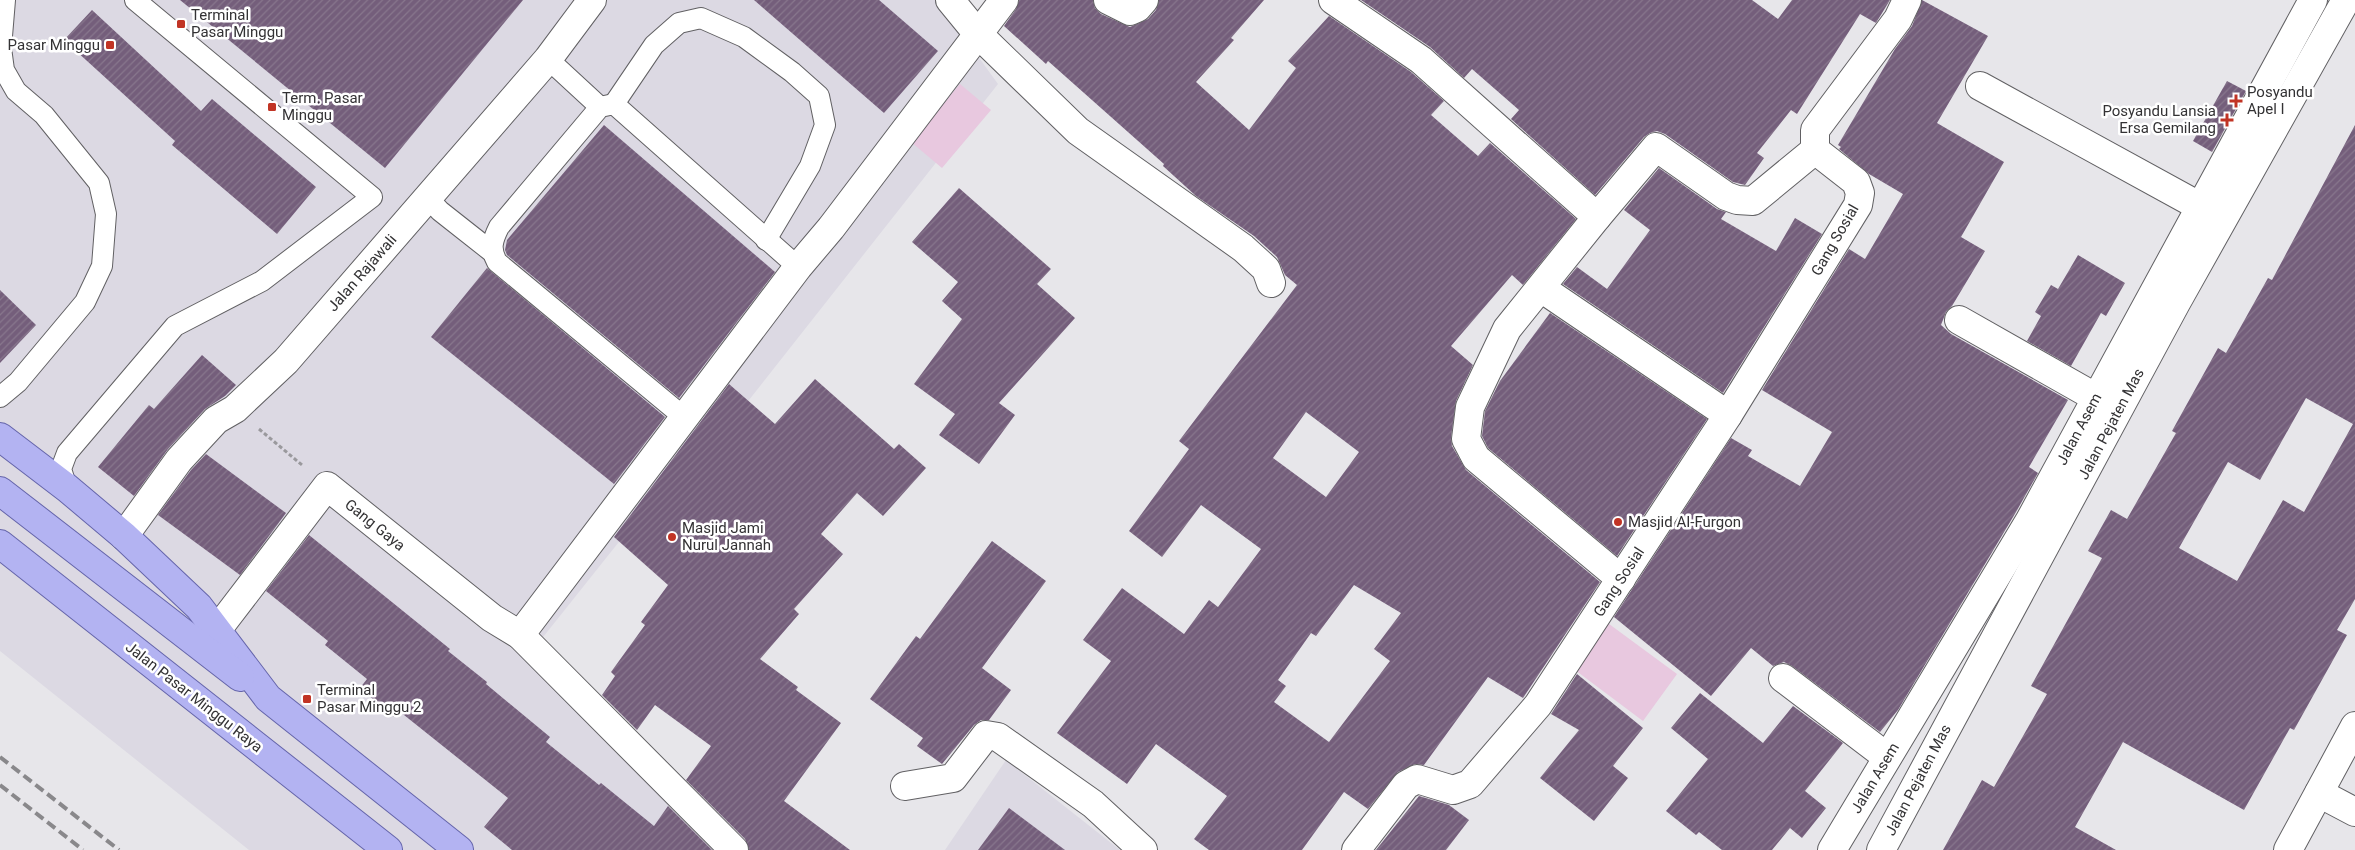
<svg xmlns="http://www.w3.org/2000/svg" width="2355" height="850" viewBox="0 0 2355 850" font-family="Roboto,sans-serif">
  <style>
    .built { fill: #dcd9e3 }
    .green { fill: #e8c8df }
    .building { fill: url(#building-hatch); fill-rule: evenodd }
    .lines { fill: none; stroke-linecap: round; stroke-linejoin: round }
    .service-casing { stroke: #616063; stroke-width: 22 }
    .minor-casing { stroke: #616063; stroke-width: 30 }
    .primary-casing { stroke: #6565aa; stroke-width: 30 }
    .path { stroke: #9a999d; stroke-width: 3; stroke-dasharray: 4 2.5; stroke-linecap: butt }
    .service { stroke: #fff; stroke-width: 20 }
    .minor { stroke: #fff; stroke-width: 28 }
    .primary { stroke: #b3b3f2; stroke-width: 28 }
    .rail { stroke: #89888b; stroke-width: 4; stroke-dasharray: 10 5; stroke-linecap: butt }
    .poi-dot { fill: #c13425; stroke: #fff; stroke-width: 2 }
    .labels { text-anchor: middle; stroke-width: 5; stroke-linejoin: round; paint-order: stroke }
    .poi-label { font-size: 15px; fill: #333234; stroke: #fff; text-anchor: start }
    .street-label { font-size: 15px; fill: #333234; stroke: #fff }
  </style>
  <defs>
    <pattern id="building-hatch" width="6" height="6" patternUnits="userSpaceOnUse" patternTransform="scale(1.25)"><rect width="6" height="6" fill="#745e7b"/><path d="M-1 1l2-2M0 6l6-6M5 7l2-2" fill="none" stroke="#88778d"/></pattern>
  </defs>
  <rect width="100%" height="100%" fill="#e7e6ea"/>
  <!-- built -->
  <g class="built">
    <path d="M0,0h940l11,19 47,65 -249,316 -119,128 -102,128 227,194h-506l-249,-199z"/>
    <path d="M1006,760l114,90h-175z"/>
  </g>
  <!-- green -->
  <g class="green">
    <path d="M960,84l31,26 -49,58 -31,-26z"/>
    <path d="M1605,621l72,53 -34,47 -72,-54z"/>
  </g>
  <!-- building -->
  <g class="building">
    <path d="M180,0h343l-138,168z"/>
    <path d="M754,0h125l59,51 -54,62z"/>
    <path d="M1019,0h74l2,8 6,6 29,13 18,-8 8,-9 3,-10h105l-33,38 3,2 -38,42 53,48 47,-62 -8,-7 41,-45 82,56 33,29 -13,14 47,41 12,-13 86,76 -53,66 -11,-10 -61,71 22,19 -17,36 -5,37 1,8 14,24 134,112 -77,116 -35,-21 -64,88 -9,-1 -17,8 -30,37 -24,-17 -42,58h-93l-15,-11 33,-43 -71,-52 -29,40 -70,-51 54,-72 -28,-21 39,-52 62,46 25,-34 9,7 43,-58 -60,-44 -39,52 -33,-26 60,-82 -10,-8 118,-156 -12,-10 -8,-18 -23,-21 -58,-40 -33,-30 1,-2 -116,-103 -2,3 -42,-38 12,-17zM1306,412l53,40 -33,45 -53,-39zM1354,585l47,28 -27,36 16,12 -61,81 -55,-40 12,-16 -8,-6 33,-47 5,3z"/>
    <path d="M1361,0h391l26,19 14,-19h98l-14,23 -16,-9 -63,100 -6,-4 -34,43 7,5 -19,27 -12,-3 -68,-48 -8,-3 -7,2 -6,4 -49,58 -84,-76 8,-9 -47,-41 -8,9 -34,-31z"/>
    <path d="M1922,0l66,36 -51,87 67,39 -43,75 24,14 -33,55 -6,6 -5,13 10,9 117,66 -39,67 9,6 -22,39 -118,198 -18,22 -88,-66 -8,-4 -11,4 -22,-18 -40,48 -97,-79 117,-179 21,12 -4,6 52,30 32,-54 -70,-42 87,-141 16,10 38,-65 -34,-20 -30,-25 2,-2 -3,-2 57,-96 17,-23z"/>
    <path d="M92,10l109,101 11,-12 104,88 -39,47 -105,-89 3,-4 -111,-101z"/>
    <path d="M2227,81l19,10 -34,61 -19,-11z"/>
    <path d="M604,125l171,147 -96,126 -172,-143 -2,-5 2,-10z"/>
    <path d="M2355,125v474l-18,31 10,5 -53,95 -4,-2 -46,82 -121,-68 -48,85 41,23h-173l39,-70 12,7 53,-93 -16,-8 71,-128 -14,-7 23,-41 16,9 49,-86 -4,-2 46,-83 8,5 42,-75 4,2zM2306,398l47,26 -49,88 -21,-12 -46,81 -58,-33 49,-86 32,18z"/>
    <path d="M1659,168l58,41 9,3 -5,7 55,32 19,-33 27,16 -99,159 -160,-109 14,-17 30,22 43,-59 -26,-20z"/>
    <path d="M959,188l92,81 -14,15 38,34 -76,85 16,12 -36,49 -40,-29 16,-21 -41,-30 48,-65 -20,-18 16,-19 -46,-40z"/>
    <path d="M2078,255l47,28 -19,33 -5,-3 -30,53 -44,-25 14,-25 -6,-4 16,-27 7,4z"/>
    <path d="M487,268l178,149 -51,67 -183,-147z"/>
    <path d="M0,290l36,35 -36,38z"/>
    <path d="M1550,313l157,106 -90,137 -129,-108 -6,-12 3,-25 15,-30z"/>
    <path d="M202,355l34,30 -11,11 -20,13 -37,40 -34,47 -36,-29 51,-62 5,4z"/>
    <path d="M815,379l79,70 5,-5 27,24 -43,48 -26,-23 -36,41 22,20 -49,55 5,5 -39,45 38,28 -2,3 45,33 -57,78 66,49h-101l-4,-11 -59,-59 25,-34 -56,-41 -18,25 -35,-35 13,-19 -4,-4 34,-47 -4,-3 27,-37 -54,-48 115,-153 46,40z"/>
    <path d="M206,454l80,59 -46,62 -82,-60 33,-45z"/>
    <path d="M309,535l141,114 -2,2 39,31 -1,2 64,53 -4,5 53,43 2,-2 53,43 14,-20 44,44h-200l-28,-23 24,-29 -109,-87 -5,6 -34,-29 7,-9 -42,-34 3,-4 -62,-50z"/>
    <path d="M992,541l54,40 -64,87 29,22 -22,30h-8l-7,5 -32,39 -25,-18 6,-8 -53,-39 46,-63 4,3z"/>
    <path d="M1577,674l66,54 -30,38 15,12 -34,43 -54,-43 39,-48 -28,-16z"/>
    <path d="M1700,693l63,50 30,-37 50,37 -38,48 21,17 -24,30 -12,-10 -18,22h-50l-23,-18 -3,3 -30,-24 42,-52 -37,-31z"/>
    <path d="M1419,796l30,9 20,15 -23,30h-70z"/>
    <path d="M1009,808l56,42h-87z"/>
  </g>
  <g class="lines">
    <!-- service casing -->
    <g class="service-casing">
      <g id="service">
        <path d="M548,59l52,48"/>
        <path d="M614,104l40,-59 25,-22 22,-5 43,19 48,35 27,24 6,29 -15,41 -44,74"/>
        <path d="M427,197l13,14 52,41"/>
        <path d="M0,397l18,-15 67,-80 17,-36 4,-52 -7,-31 -55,-68 -28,-24 -12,-21 -3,-22 4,-48"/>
        <path d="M685,418l-188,-156c-7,-13 -5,-21 2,-35l101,-120 14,-3 184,163"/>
        <path d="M67,488l-6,-19 6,-16 108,-127 87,-45 110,-84 -237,-197"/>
      </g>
    </g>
    <!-- minor casing -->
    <g class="minor-casing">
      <g id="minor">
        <path d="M950,0l27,33 101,98 165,117 23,21 5,14"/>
        <path d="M1108,0l22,11 7,-3 7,-8"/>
        <path d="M1333,0l88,60 176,157 59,-70 70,49 11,4 16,1 62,-51"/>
        <path d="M1980,86l219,120"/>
        <path d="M1815,150v-20l83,-111 9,-19"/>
        <path d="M1597,217l-90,112 -37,78 -4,32 10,19 145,121"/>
        <path d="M1541,288l187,127"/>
        <path d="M1959,320l136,77"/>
        <path d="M124,536l55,-76 37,-40 19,-11 51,-48 262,-302 44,-59"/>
        <path d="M217,630l110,-144 165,132 28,17 214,215"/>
        <path d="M520,635l278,-368 33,-39 173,-228"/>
        <path d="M1783,678l104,79"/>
        <path d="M905,786l48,-8 33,-43 12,2 95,67 50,46"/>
        <path d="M2319,793l36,19"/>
        <path d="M1356,850l50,-65 11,-6 36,11 17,-6 68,-79 190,-290 130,-210 2,-12 -4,-11 -41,-32"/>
        <path d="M1832,850l198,-330 283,-520"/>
        <path d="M1881,850l295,-547 170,-303"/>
        <path d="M2288,850l67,-124"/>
      </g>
    </g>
    <!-- primary casing -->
    <g class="primary-casing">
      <g id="primary">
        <path d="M0,437l67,51 57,48 75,71 69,91 191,152"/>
        <path d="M0,491l240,186"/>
        <path d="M0,544l388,306"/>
      </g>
    </g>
    <!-- path -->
    <path class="path" d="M259,429l43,36"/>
    <!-- service -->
    <use href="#service" class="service"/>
    <!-- minor -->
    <use href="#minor" class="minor"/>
    <!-- primary -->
    <use href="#primary" class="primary"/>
    <!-- rail -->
    <g class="rail">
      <path d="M0,757l119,93"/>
      <path d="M0,785l83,65"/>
    </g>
  </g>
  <!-- markers -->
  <g class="poi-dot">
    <rect x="176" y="19" width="10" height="10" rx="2.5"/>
    <rect x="105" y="40" width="10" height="10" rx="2.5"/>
    <path d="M2233.5 93.5h5v5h5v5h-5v5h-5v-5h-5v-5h5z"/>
    <rect x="267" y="102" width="10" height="10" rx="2.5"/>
    <path d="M2224.5 112.5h5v5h5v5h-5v5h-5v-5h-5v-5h5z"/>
    <circle cx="1618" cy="522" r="5"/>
    <circle cx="672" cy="537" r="5"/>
    <rect x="302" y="694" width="10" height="10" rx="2.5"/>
  </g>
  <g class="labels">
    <!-- poi labels -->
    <g class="poi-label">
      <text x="191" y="20">Terminal<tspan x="191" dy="17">Pasar Minggu</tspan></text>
      <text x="100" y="50" text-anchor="end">Pasar Minggu</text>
      <text x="2247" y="97">Posyandu<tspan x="2247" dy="17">Apel I</tspan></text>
      <text x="282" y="103">Term. Pasar<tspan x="282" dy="17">Minggu</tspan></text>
      <text x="2216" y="116" text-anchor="end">Posyandu Lansia<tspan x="2216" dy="17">Ersa Gemilang</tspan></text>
      <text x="1628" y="527">Masjid AI-Furgon</text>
      <text x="682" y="533">Masjid Jami<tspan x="682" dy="17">Nurul Jannah</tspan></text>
      <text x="317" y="695">Terminal<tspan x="317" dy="17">Pasar Minggu 2</tspan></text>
    </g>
    <!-- street labels -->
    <g class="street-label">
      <text transform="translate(1835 240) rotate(-60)" y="5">Gang Sosial</text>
      <text transform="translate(362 273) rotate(-49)" y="5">Jalan Rajawali</text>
      <text transform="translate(2111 424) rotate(-62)" y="5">Jalan Pejaten Mas</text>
      <text transform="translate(2079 429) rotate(-62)" y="5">Jalan Asem</text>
      <text transform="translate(375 525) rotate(39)" y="5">Gang Gaya</text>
      <text transform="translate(1619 582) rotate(-57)" y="5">Gang Sosial</text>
      <text transform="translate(194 697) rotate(38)" y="5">Jalan Pasar Minggu Raya</text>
      <text transform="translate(1875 778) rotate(-59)" y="5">Jalan Asem</text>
      <text transform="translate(1918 780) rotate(-62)" y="5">Jalan Pejaten Mas</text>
    </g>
  </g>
</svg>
